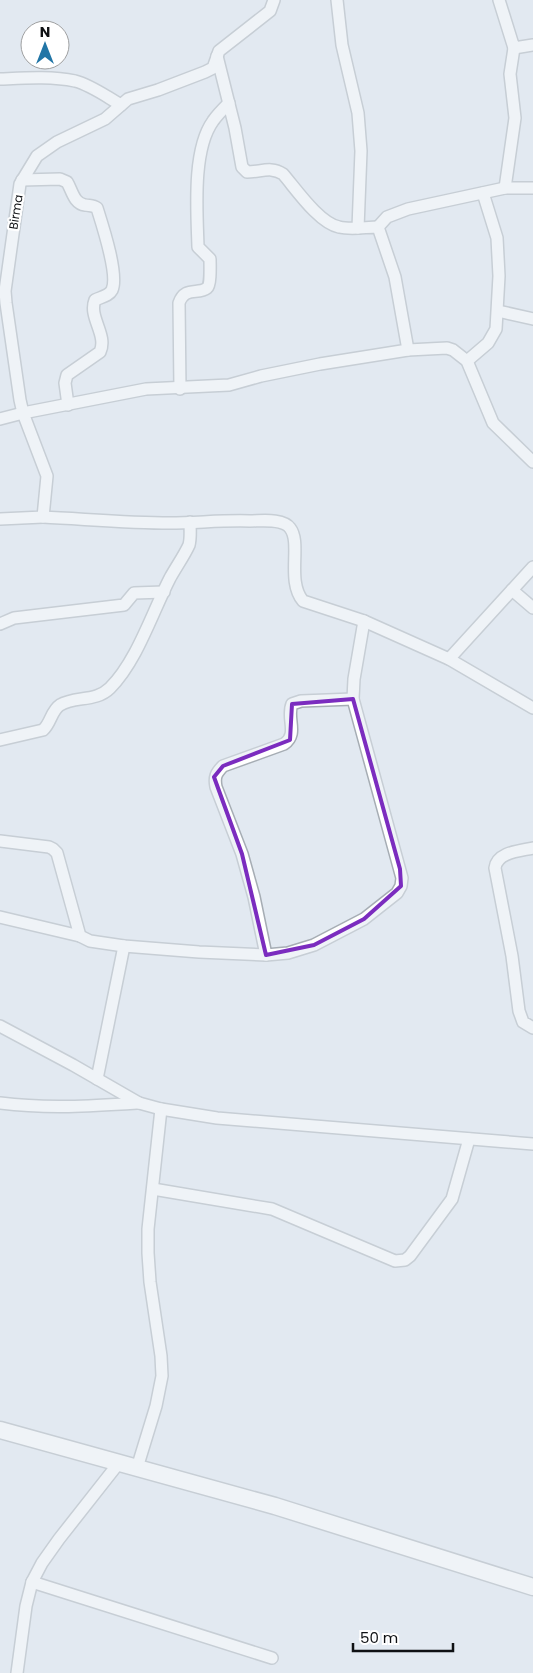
<svg xmlns="http://www.w3.org/2000/svg" width="533" height="1673" viewBox="0 0 533 1673" font-family="Poppins,sans-serif">
  <style>
    .lines { fill: none; stroke-linecap: round; stroke-linejoin: round }
    .street-casing { stroke: #a6adb4; stroke-width: 14 }
    .secondary-casing { stroke: #a6adb4; stroke-width: 19 }
    .street { stroke: #fff; stroke-width: 11 }
    .secondary { stroke: #fff; stroke-width: 16 }
    .marked { fill: none; stroke: #7b2cbf; stroke-width: 4; stroke-linejoin: round }
    .labels { text-anchor: middle; stroke-width: 4.5; stroke-linejoin: round; paint-order: stroke }
    .street-label { font-size: 12px; fill: #0f1114; stroke: #fff }
  </style>
  <rect width="100%" height="100%" fill="#e2e9f1"/>
  <g class="lines">
    <!-- street casing -->
    <g class="street-casing">
      <g id="street">
        <path d="M337,0l5,45 16,68 3,38 -3,77"/>
        <path d="M499,0l15,48 19,-3"/>
        <path d="M0,79c24,-1 51,-3 75,2 16,4 32,16 46,24"/>
        <path d="M22,180l38,-1 7,3c5,8 7,22 18,23 5,1 8,0 12,3 5,16 22,67 15,82 -3,6 -11,7 -17,10 -7,17 13,35 5,52l-33,23 -2,8 3,22"/>
        <path d="M505,188l10,-70 -5,-44 4,-26"/>
        <path d="M378,227l9,-10 21,-8 97,-21h28"/>
        <path d="M498,311l35,8"/>
        <path d="M408,350l39,-2 6,2 14,11 26,62 40,39"/>
        <path d="M467,361l21,-18 8,-14 3,-53 -2,-38 -14,-45"/>
        <path d="M180,389l-1,-86c6,-17 19,-8 28,-15 4,-3 3,-24 3,-29l-12,-12c-1,-35 -6,-97 15,-126 4,-6 10,-12 16,-18"/>
        <path d="M0,419l23,-6 123,-24 83,-4 32,-9 59,-12 88,-14 -13,-73 -17,-50c-12,0 -27,3 -39,0 -20,-4 -43,-38 -56,-53 -12,-8 -22,-2 -36,-2l-5,-5 -7,-39 -18,-72"/>
        <path d="M43,517c42,2 85,6 127,6 26,0 53,-3 80,-2 11,0 33,-3 40,7 12,15 -4,53 13,73l61,20 85,38 84,49"/>
        <path d="M0,519l43,-2 4,-41 -24,-63 -3,-13 -14,-97 -1,-12 15,-107 17,-28 20,-14 48,-23 23,-20 30,-9 47,-18 8,-4 6,-17 51,-40 4,-11"/>
        <path d="M512,590l21,18"/>
        <path d="M0,624l14,-6 110,-13 10,-12 30,-1"/>
        <path d="M449,659l84,-92"/>
        <path d="M0,740l43,-10c8,-7 8,-19 17,-25 15,-9 36,-3 50,-17 27,-27 42,-75 60,-110 6,-11 14,-22 19,-33 2,-7 1,-16 1,-23"/>
        <path d="M0,841l49,6 4,2 4,4 23,83 10,5 34,5 75,6 67,3 22,-2 26,-8 50,-26 33,-26 4,-7 1,-8 -49,-179 1,-20 10,-58"/>
        <path d="M533,848c-13,3 -36,4 -38,20l17,88 7,55 4,11 10,6"/>
        <path d="M0,917l80,19"/>
        <path d="M266,955l-12,-58 -12,-43 -26,-67c-2,-10 0,-14 7,-21l61,-22c15,-10 2,-26 8,-40l9,-3 52,-2"/>
        <path d="M0,1026l73,39 66,38 22,6 56,9 316,26"/>
        <path d="M97,1079l27,-133"/>
        <path d="M0,1103c47,6 92,3 139,0"/>
        <path d="M153,1189l119,20 123,52 10,-1 5,-4 42,-57 17,-60"/>
        <path d="M137,1468l19,-62 6,-30 -1,-20 -11,-74 -2,-29v-24l13,-120"/>
        <path d="M32,1582l240,76"/>
        <path d="M17,1673l9,-67 6,-24 10,-19 17,-24 59,-75"/>
      </g>
    </g>
    <!-- secondary casing -->
    <g class="secondary-casing">
      <path id="secondary" d="M0,1430l275,76 258,81"/>
    </g>
    <!-- street -->
    <use href="#street" class="street"/>
    <!-- secondary -->
    <use href="#secondary" class="secondary"/>
  </g>
  <!-- marked area -->
  <path d="M0 0H533V1673H0ZM353,699l47,170 1,17 -37,33 -50,26 -48,10 -24,-101 -28,-77 9,-11 67,-26 2,-36z" fill="#e2e9f1" fill-opacity=".55" fill-rule="evenodd"/>
  <path class="marked" d="M353,699l47,170 1,17 -37,33 -50,26 -48,10 -24,-101 -28,-77 9,-11 67,-26 2,-36z"/>
  <g class="labels">
    <!-- street labels -->
    <g class="street-label">
      <text transform="translate(16 212) rotate(-81)" y="4">Birma</text>
    </g>
  </g>
  <!-- north arrow -->
  <g transform="translate(45 45)"><circle r="24" fill="#ffffff" stroke="#9fa0a1"/>
  <path d="M0-4L9 19L0 12L-9 19Z" fill="#2175a6"/>
  <text y="-8" font-size="14" font-weight="bold" text-anchor="middle" fill="#0f1114">N</text>
  </g>
  <!-- scale -->
  <path d="M353 1643v8h100v-8" fill="none" stroke="#0f1114" stroke-width="2.5"/>
  <text x="360" y="1643" font-size="15" fill="#0f1114" stroke="#ffffff" stroke-width="4" paint-order="stroke">50 m</text>
</svg>
